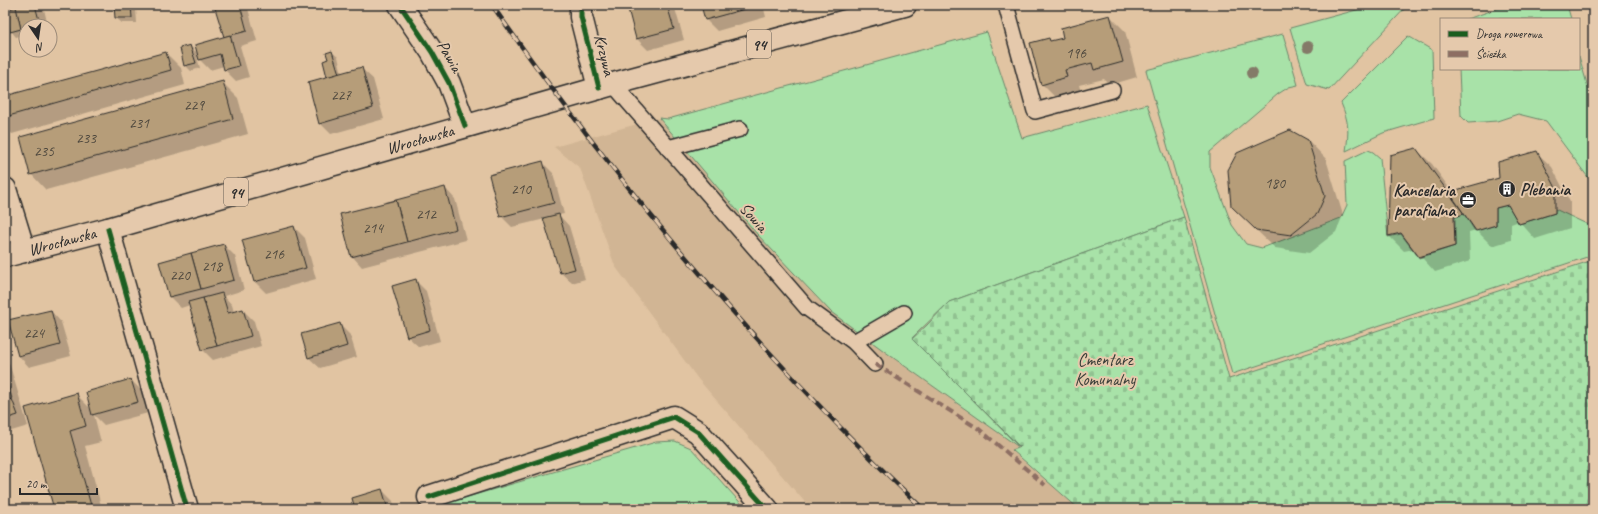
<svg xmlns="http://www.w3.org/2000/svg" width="1598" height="514" viewBox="0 0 1598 514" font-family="Caveat,sans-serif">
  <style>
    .built { fill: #d1b594 }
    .green { fill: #a8e2a8; stroke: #6a866a }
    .cemetery { fill: url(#cemetery-stones); stroke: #6a866a }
    .shadow { fill: #0003 }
    .building { fill: #b69d79; stroke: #2b2b2b }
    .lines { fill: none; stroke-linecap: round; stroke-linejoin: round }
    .lane-casing { stroke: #2b2b2b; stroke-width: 18 }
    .street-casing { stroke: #2b2b2b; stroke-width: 25 }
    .primary-casing { stroke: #2b2b2b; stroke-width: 25 }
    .lane { stroke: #e5c9ac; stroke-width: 15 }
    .street { stroke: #e5c9ac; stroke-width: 22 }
    .primary { stroke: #e5c9ac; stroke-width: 22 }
    .rail-casing { stroke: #2b2b2b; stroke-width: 4.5 }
    .rail { stroke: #e5c9ac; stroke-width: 3; stroke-dasharray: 9; stroke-linecap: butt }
    .quiet { stroke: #8d6e63; stroke-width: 4; stroke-dasharray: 8 4; stroke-linecap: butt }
    .cycleway-casing { stroke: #e5c9ac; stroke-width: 8 }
    .cycleway { stroke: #1b5e20; stroke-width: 5 }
    .tree { fill: #847a68 }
    .labels { text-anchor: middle; stroke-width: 4; stroke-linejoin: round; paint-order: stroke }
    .number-label { font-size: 15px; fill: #4e483e }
    .shield { fill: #e5c9ac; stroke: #635a52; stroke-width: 1 }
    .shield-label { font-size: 16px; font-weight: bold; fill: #2b2b2b }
    .street-label { font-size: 17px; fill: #2b2b2b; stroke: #e5c9ac }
    .poi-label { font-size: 17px; font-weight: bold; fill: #2b2b2b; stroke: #e5c9ac; text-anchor: start }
    .park-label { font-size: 17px; fill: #383d38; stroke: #e5c9ac }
  </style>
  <defs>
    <pattern id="cemetery-stones" width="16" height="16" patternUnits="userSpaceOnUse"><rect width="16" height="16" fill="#a8e2a8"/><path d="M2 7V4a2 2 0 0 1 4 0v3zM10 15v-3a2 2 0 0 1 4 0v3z" fill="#91c291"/></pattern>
  </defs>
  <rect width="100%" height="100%" fill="#e1c4a2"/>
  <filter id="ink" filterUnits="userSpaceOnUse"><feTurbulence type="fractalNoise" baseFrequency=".025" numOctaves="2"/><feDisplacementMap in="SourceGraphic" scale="8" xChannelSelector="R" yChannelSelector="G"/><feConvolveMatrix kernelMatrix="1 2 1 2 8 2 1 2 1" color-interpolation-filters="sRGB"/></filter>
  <g filter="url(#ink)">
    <!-- built -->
    <path class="built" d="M659,118l98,116 74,78 64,47 125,89 -8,3 67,58h-268l-113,-130 -83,-113 -35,-98 -26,-21z"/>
    <!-- green -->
    <g class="green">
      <path d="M1375,5h33l-79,85 -22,-6 -17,-56z"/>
      <path d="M1508,5h59l4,14h-104z"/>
      <path d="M987,32l35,106 125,-34 37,113 -235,85 -37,36 108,110 -125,-89 -64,-47 -74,-78 -98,-116 9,1z"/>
      <path d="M1283,34l15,51 -9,2 -11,7 -68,58v15l22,58 14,19 16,4 79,-30 6,-13 -2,-44 23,-11 5,2 7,6 8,79 13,-3 18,24 36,-12v-29l9,-3 11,17 21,-6v-17l12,-3 11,19 36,-11v-4l38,18v28l-361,119 -86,-304z"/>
      <path d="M1408,36l24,14 2,68 -51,15 -37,18c3,-20 3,-29 -5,-48z"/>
      <path d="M1579,56l14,49v79l-47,-63 -28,-7 -21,7 -29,2 -7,-7 -2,-47h120z"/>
      <path d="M675,441l16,7 55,61h-320l230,-67z"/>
    </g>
    <!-- cemetery -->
    <path class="cemetery" d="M1184,217l45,162 364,-119v249h-514l-67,-59 8,-3 -108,-108 15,-14 22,-23z"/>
    <!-- shadow -->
    <g class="shadow">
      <path d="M6,5h37l5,21h-22v8l-10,3 -5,-6z"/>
      <path d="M116,5h17l3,3 1,15h-15l-6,-5z"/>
      <path d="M215,5h32l10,36 -17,5 9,31 -13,4 -11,-11 -1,-4 -14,4 -13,-13 3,11 -9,3 -6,-6 5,-19 8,8 27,-16z"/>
      <path d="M628,5h46l10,35 -36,10 -11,-11z"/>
      <path d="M702,5h61l3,12 -49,14 -11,-11z"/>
      <path d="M797,5h14l-11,3z"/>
      <path d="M1110,16l15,15 12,46 -27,8 -6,-6 -25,6 2,7 -24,7 -15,-15 7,-45 2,3 13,-4z"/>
      <path d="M332,52l6,5 4,17 20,-5 11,10 11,40 -53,15 -11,-11 9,-46v-17z"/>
      <path d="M166,53l15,15 4,17 -173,49 -7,-7v-30z"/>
      <path d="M223,83l15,15 10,36 -202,56 -15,-16z"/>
      <path d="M1308,140l18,19 17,56 -7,17 -27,21 -34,-5 -24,-23z"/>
      <path d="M1416,149l16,15 20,28 48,-13 36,-27 16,15 18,35v26l-35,11 -16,-18 -8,3v16l-19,6 -16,-16 -7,2 1,29 -35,11 -21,-23 -10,2 -15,-15 2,-80z"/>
      <path d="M542,162l11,11 11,41 -5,1 10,11 16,53 -13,4 -11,-10 -16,-54 -33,8 -11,-11z"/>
      <path d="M445,188l10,11 11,41 -104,27 -10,-11z"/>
      <path d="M294,227l11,11 11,41 -50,14 -11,-11z"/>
      <path d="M224,245l11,11 9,34 -20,6 8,9 2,7 9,-2 11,11 7,25 -48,14 -10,-10 -13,-45 -9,3 -11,-11 -9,-35z"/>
      <path d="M415,280l11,11 14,50 -21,6 -11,-10z"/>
      <path d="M51,311l10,11 10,34 -42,11 -10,-11 -10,-35z"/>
      <path d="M339,324l11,11 7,22 -37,11 -11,-10z"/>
      <path d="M5,349l23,77 -23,7z"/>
      <path d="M131,380l11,11 6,22 -44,12 -10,-10 7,27 -16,4 17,63h-47l22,-114 14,14z"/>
      <path d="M382,490l11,11 2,8h-39z"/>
    </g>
    <!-- building -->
    <g class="building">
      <path d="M5,5h10l1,2 -10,3z"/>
      <path d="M15,5h20l5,19 -14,2v1l-5,2z"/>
      <path d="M114,5h17l1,13h-17z"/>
      <path d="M214,5h26l7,26 -23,6z"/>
      <path d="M627,5h40l7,24 -38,10z"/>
      <path d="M701,5h55v1l-51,14z"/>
      <path d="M16,7l5,22 -11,3 -5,-22z"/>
      <path d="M1110,15l13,47 -29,8 -2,-7 -27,7 2,7 -26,8 -11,-42 19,-5 1,3 13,-3 -2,-10z"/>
      <path d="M230,35l9,31 -15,4 -4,-16 -21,6 -4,-15z"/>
      <path d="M190,45l6,18 -12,3 -4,-18z"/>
      <path d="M332,51l7,23 -12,3 -4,-16 5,-2 -2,-6z"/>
      <path d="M166,52l5,18 -166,47v-21z"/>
      <path d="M362,67l11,41 -54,16 -11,-42z"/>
      <path d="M223,81l10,38 -203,56 -10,-38z"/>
      <path d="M1290,130l18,10 17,56 -8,18 -26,21 -35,-5 -25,-24 -3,-36 9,-17z"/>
      <path d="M1416,148l48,66 -10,3 1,29 -36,11 -18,-24 -13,3 2,-81z"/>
      <path d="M1537,151l18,35v27l-36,11 -11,-19 -12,3v17l-20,6 -27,-39 50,-14 -1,-16z"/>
      <path d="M543,161l11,42 -54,14 -11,-42z"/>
      <path d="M445,187l11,42 -49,13 -11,-42z"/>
      <path d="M396,200l11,42 -56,15 -11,-43z"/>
      <path d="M559,214l16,55 -15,4 -17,-55z"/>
      <path d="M294,226l12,42 -52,14 -12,-42z"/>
      <path d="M224,244l10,36 -33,9 -10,-36z"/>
      <path d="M191,253l10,36 -32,8 -10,-35z"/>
      <path d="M416,279l14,51 -23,7 -15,-51z"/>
      <path d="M222,293l6,20 15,-4 8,27 -34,10 -14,-48z"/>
      <path d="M203,298l14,48 -15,4 -14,-48z"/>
      <path d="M51,310l9,35 -42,11 -10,-36z"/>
      <path d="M340,323l7,23 -39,12 -7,-24z"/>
      <path d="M5,373l7,26 -7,2z"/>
      <path d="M131,379l7,23 -46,13 -6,-23z"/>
      <path d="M77,393l9,33 -16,5 22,78h-38l-29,-101z"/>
      <path d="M12,399l6,16 -13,4v-18z"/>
      <path d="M382,489l6,20h-33l-3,-11z"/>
    </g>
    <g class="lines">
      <!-- lane casing -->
      <g class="lane-casing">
        <g id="lane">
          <path d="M1006,5l29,106 77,-21"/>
          <path d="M613,84l194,224 47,34 21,22"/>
          <path d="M668,148l72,-19"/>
          <path d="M854,342l50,-29"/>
        </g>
      </g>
      <!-- street casing -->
      <g class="street-casing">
        <g id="street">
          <path d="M400,5l32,47 17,31 16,43"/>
          <path d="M581,5v12l18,71"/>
          <path d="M5,189l19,62"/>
          <path d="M108,229l79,280"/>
          <path d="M429,497l245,-80 24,15 69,77"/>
        </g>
      </g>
      <!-- primary casing -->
      <g class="primary-casing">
        <path id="primary" d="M5,256l103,-27 505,-145 292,-79"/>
      </g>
      <!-- lane -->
      <use href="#lane" class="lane"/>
      <!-- street -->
      <use href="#street" class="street"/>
      <!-- primary -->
      <use href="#primary" class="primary"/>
      <!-- rail casing -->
      <g class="rail-casing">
        <path id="rail" d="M492,5c127,182 270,351 431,504"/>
      </g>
      <!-- rail -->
      <use href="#rail" class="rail"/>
      <!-- quiet -->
      <path class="quiet" d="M875,364l104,65 66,56"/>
      <!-- cycleway casing -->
      <g class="cycleway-casing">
        <g id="cycleway">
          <path d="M400,5l32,47 17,31 16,43"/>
          <path d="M581,5v12l18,71"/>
          <path d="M108,229l79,280"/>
          <path d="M429,497l245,-80 24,15 69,77"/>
        </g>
      </g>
      <!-- cycleway -->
      <use href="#cycleway" class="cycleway"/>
    </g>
    <!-- trees -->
    <g class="tree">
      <circle cx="1308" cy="47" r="6"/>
      <circle cx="1252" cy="73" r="6"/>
    </g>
  </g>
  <!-- icons -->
  <defs>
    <g id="building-disc" transform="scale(0.9)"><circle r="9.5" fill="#2b2b2b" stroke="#e5c9ac"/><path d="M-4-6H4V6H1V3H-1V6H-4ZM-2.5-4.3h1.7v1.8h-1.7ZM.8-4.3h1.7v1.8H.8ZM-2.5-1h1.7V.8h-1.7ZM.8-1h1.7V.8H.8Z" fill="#fff"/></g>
    <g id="office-disc" transform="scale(0.9)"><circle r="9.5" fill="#2b2b2b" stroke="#e5c9ac"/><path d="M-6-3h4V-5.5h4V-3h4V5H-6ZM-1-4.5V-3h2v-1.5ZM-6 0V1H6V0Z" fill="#fff"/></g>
  </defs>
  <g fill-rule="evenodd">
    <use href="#building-disc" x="1507" y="189"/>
    <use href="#office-disc" x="1468" y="200"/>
  </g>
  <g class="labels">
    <!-- number labels -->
    <g class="number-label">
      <text x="1076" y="58">196</text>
      <text x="341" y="100">227</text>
      <text x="194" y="110">229</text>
      <text x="139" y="128">231</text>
      <text x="86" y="143">233</text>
      <text x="44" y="156">235</text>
      <text x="1275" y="188">180</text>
      <text x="521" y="194">210</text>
      <text x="426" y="219">212</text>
      <text x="373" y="233">214</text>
      <text x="274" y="259">216</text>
      <text x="212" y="271">218</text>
      <text x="180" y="280">220</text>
      <text x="34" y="338">224</text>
    </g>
    <!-- shield labels -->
    <g class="shield">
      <rect x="747" y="30" width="24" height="28" rx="3"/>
      <rect x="224" y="178" width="24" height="28" rx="3"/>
    </g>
    <g class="shield-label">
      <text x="759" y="50">94</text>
      <text x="236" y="198">94</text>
    </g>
    <!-- street labels -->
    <g class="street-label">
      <text transform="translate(605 55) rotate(76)" y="6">Krzywa</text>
      <text transform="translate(450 56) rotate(60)" y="6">Pawia</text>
      <text transform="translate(420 139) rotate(-16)" y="6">Wrocławska</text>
      <text transform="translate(754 217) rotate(49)" y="6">Sowia</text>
      <text transform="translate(62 241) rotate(-15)" y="6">Wrocławska</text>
    </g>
    <!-- poi labels -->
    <g class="poi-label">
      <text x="1520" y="195">Plebania</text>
      <text x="1455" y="196" text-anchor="end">Kancelaria<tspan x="1455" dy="20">parafialna</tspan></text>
    </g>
    <!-- park labels -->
    <g class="park-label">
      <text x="1105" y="365">Cmentarz<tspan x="1105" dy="20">Komunalny</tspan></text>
    </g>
  </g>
  <!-- margin -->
  <rect width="1598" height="514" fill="none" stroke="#e5c9ac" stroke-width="20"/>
  <rect x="10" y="10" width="1578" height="494" fill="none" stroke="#2b2b2b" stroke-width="1.5" filter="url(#ink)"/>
  <!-- legend -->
  <rect x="1440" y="18" width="140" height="52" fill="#e5c9ac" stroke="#9b8a78"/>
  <rect x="1448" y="31" width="20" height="6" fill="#1b5e20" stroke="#9b8a78"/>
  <text x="1476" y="38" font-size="12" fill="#2b2b2b">Droga rowerowa</text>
  <rect x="1448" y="51" width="20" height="6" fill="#8d6e63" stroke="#9b8a78"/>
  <text x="1476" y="58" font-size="12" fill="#2b2b2b">Ścieżka</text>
  <!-- north arrow -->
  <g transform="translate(38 38) rotate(167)"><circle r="19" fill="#e5c9ac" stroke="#9b8a78"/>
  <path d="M0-3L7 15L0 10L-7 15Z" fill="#2b2b2b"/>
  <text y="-6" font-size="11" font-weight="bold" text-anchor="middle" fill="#2b2b2b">N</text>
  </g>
  <!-- scale -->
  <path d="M20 488v6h77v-6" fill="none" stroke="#2b2b2b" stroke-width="2"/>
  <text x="26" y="488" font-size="12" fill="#2b2b2b" stroke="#e5c9ac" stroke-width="3" paint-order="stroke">20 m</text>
</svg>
